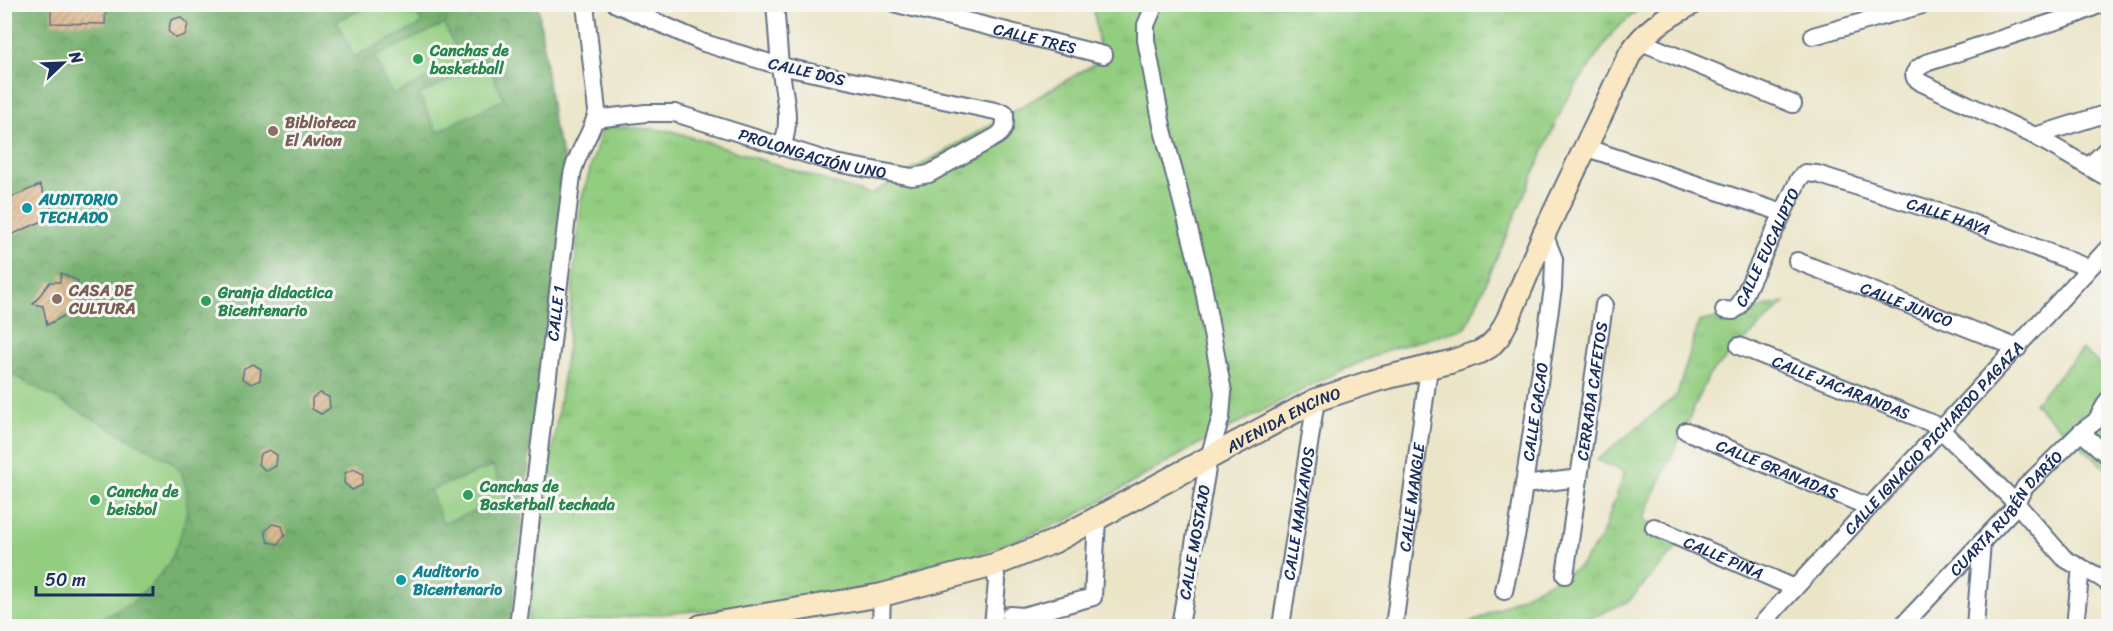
<svg xmlns="http://www.w3.org/2000/svg" width="2113" height="631" viewBox="0 0 2113 631" font-family="Sriracha,sans-serif">
  <style>
    .grass { fill: url(#grass-tufts); stroke: #577e6f; stroke-width: 1.5 }
    .forest { fill: url(#forest-crowns); stroke: #487066; stroke-width: 1.5 }
    .pitch { fill: #93cd80; stroke: #577e6f; stroke-width: 1.5 }
    .building { fill: url(#building-hatch) }
    .lines { fill: none; stroke-linecap: round; stroke-linejoin: round }
    .street-casing { stroke: #646f83; stroke-width: 20 }
    .secondary-casing { stroke: #646f83; stroke-width: 26 }
    .street { stroke: #fff; stroke-width: 16 }
    .secondary { stroke: #fae7c3; stroke-width: 22 }
    .leisure-dot { fill: #2e9e5b; stroke: #f6f6f2; stroke-width: 2 }
    .education-dot { fill: #8d6e63; stroke: #f6f6f2; stroke-width: 2 }
    .culture-dot { fill: #0f9aa8; stroke: #f6f6f2; stroke-width: 2 }
    .labels { text-anchor: middle; stroke-width: 6; stroke-linejoin: round; paint-order: stroke }
    .street-label { font-size: 16px; fill: #1b2f5e; stroke: #f6f6f2 }
    .leisure-label { font-size: 16px; font-weight: bold; fill: #27864d; stroke: #f6f6f2; text-anchor: start }
    .education-label { font-size: 16px; font-weight: bold; fill: #785e54; stroke: #f6f6f2; text-anchor: start }
    .culture-label { font-size: 16px; font-weight: bold; fill: #0d838f; stroke: #f6f6f2; text-anchor: start }
  </style>
  <defs>
    <pattern id="grass-tufts" width="24" height="20" patternUnits="userSpaceOnUse" patternTransform="scale(1.5)"><rect width="24" height="20" fill="#93cd80"/><path d="M3 7l-1-3M5 7V3M7 7l1-3M15 17l-1-3M17 17v-4M19 17l1-3" fill="none" stroke="#7eb071"/></pattern>
    <pattern id="forest-crowns" width="20" height="18" patternUnits="userSpaceOnUse" patternTransform="scale(1.5)"><rect width="20" height="18" fill="#76b06e"/><path d="M2 6a3 3 0 1 1 6 0M12 15a3 3 0 1 1 6 0" fill="none" stroke="#60905e"/></pattern>
    <pattern id="building-hatch" width="6" height="6" patternUnits="userSpaceOnUse" patternTransform="scale(1.5)"><rect width="6" height="6" fill="#dbb589"/><path d="M-1 1l2-2M0 6l6-6M5 7l2-2" fill="none" stroke="#b19473"/></pattern>
  </defs>
  <rect width="100%" height="100%" fill="#f6f6f2"/>
  <filter id="ink" filterUnits="userSpaceOnUse"><feTurbulence type="fractalNoise" baseFrequency=".0167" numOctaves="2"/><feDisplacementMap in="SourceGraphic" scale="12" xChannelSelector="R" yChannelSelector="G"/><feConvolveMatrix kernelMatrix="1 2 1 2 8 2 1 2 1" color-interpolation-filters="sRGB"/></filter>
  <filter id="wash" filterUnits="userSpaceOnUse"><feTurbulence type="fractalNoise" baseFrequency=".008" numOctaves="4" result="noise"/><feDisplacementMap in="SourceGraphic" scale="24" xChannelSelector="R" yChannelSelector="G"/><feGaussianBlur stdDeviation="1.35" result="paint"/><feColorMatrix in="noise" values="0 0 0 0 0 0 0 0 0 0 0 0 0 0 0 0 0 1.4 0 .05"/><feComposite in="paint" operator="in"/></filter>
  <g filter="url(#wash)">
    <rect width="100%" height="100%" fill="#ebe5c8"/>
    <!-- grass -->
    <g class="grass">
      <path d="M1093,5h550l-30,27 -48,70 -99,226 -76,21 -73,33 -122,64 -127,74 -195,75 -346,31 39,-269 15,-156 22,-76 69,6 198,64 231,-135z"/>
      <path d="M1785,302l-76,73 -66,144 40,22 -54,60 -56,25h-108l114,-59 22,-29 24,-66 -28,-12 80,-65 22,-73z"/>
      <path d="M2082,349l26,22v99l-74,-66z"/>
    </g>
    <!-- forest -->
    <path class="forest" d="M4,5h534l16,123 15,45 -39,277 -20,176h-505z"/>
    <!-- pitch -->
    <g class="pitch">
      <path d="M413,5l9,19 -68,33 -17,-36 34,-16z"/>
      <path d="M444,24l18,38 -69,33 -18,-38z"/>
      <path d="M486,62l18,37 -67,33 -18,-37z"/>
      <path d="M4,370l168,92 10,11 4,16 1,22 -7,26 -12,28 -18,21 -16,15 -27,15 -30,10h-72z"/>
      <path d="M493,466l13,34 -63,23 -13,-33z"/>
    </g>
    <g id="blocks">
      <!-- building -->
      <g class="building">
        <path d="M51,4h55l-1,20 -54,-1z"/>
        <path d="M180,17l8,7 -3,11 -9,3 -8,-7 3,-11z"/>
        <path d="M40,185l14,31 -50,22v-38z"/>
        <path d="M61,273l17,8 -3,11 7,14 -35,19 -4,-19 -10,-2 17,-22h10z"/>
        <path d="M253,364l8,5 -1,11 -9,4 -9,-6 2,-10z"/>
        <path d="M320,393l9,4 1,11 -9,6 -9,-5v-11z"/>
        <path d="M269,450l8,5 -1,11 -10,5 -8,-7 2,-10z"/>
        <path d="M354,469l9,5 -1,11 -10,5 -8,-7 1,-10z"/>
        <path d="M272,524l10,2 3,9 -7,9 -10,-2 -3,-10z"/>
      </g>
    </g>
  </g>
  <g filter="url(#ink)">
    <use href="#blocks" fill-opacity="0" stroke="#646f83" stroke-width="1.5"/>
    <g class="lines">
      <!-- street casing -->
      <g class="street-casing">
        <g id="street">
          <path d="M775,4c2,21 3,41 5,61 3,28 13,54 2,82"/>
          <path id="s1" d="M897,4l207,51"/>
          <path d="M1155,4l-9,21v15l16,86 39,149 22,117 -2,25 -12,40 -29,169"/>
          <path d="M2101,4l-26,11 -149,48 -9,6 -3,5 1,4 7,5 113,53 73,42"/>
          <path d="M1813,36l113,-32"/>
          <path d="M1639,41l154,63"/>
          <path id="s2" d="M595,119l51,-6h29l160,50 77,14 17,-3 68,-38c9,-6 8,-13 8,-23l-225,-47 -76,-23 -88,-39"/>
          <path d="M2035,136l73,-23"/>
          <path d="M1584,147l199,66"/>
          <path d="M2089,166l19,-18"/>
          <path id="s3" d="M1797,261l221,87"/>
          <path id="s4" d="M1724,310l9,1 6,-5 60,-127 6,-6 12,1 147,46 125,48"/>
          <path id="s5" d="M1739,346l197,79 80,78 48,55c14,10 31,14 44,25"/>
          <path id="s6" d="M1686,431l183,76"/>
          <path d="M2081,432l27,24"/>
          <path d="M1524,485l55,-7"/>
          <path id="s7" d="M1654,527l141,61"/>
          <path id="s8" d="M1565,575l39,-270"/>
          <path id="s9" d="M1504,591l13,-59 36,-244 1,-29 -10,-25"/>
          <path d="M1010,615l13,1 70,-19 4,-78"/>
          <path id="s10" d="M518,626l54,-451c4,-23 21,-41 25,-64l-12,-107"/>
          <path d="M881,626l1,-31"/>
          <path d="M993,626l4,-44 -3,-17"/>
          <path id="s11" d="M1281,626l35,-226"/>
          <path id="s12" d="M1394,626l35,-258"/>
          <path id="s13" d="M1760,626l348,-378"/>
          <path id="s14" d="M1902,626l109,-115 14,-24 56,-55 15,-11 12,-21"/>
          <path d="M1975,626l7,-83"/>
          <path d="M2075,626l6,-59"/>
        </g>
      </g>
      <!-- secondary casing -->
      <g class="secondary-casing">
        <g id="secondary">
          <path id="s15" d="M701,626l181,-31 112,-30 59,-23 263,-142 64,-21 70,-17 30,-10 10,-6 9,-10 9,-17 36,-85 86,-180c16,-24 36,-37 61,-50"/>
        </g>
      </g>
      <!-- street -->
      <use href="#street" class="street"/>
      <!-- secondary -->
      <use href="#secondary" class="secondary"/>
    </g>
  </g>
  <!-- markers -->
  <g class="leisure-dot">
    <circle cx="418" cy="59" r="6"/>
    <circle cx="206" cy="301" r="6"/>
    <circle cx="468" cy="495" r="6"/>
    <circle cx="95" cy="500" r="6"/>
  </g>
  <g class="education-dot">
    <circle cx="273" cy="131" r="6"/>
    <circle cx="57" cy="299" r="6"/>
  </g>
  <g class="culture-dot">
    <circle cx="27" cy="208" r="6"/>
    <circle cx="401" cy="580" r="6"/>
  </g>
  <g class="labels">
    <!-- street labels -->
    <g class="street-label">
      <text dy="6" stroke="none"><textPath href="#s1" startOffset="142">CALLE TRES</textPath></text>
      <text transform="translate(807 71) rotate(13)" y="6">CALLE DOS</text>
      <text dy="6" stroke="none"><textPath href="#s2" startOffset="224">PROLONGACIÓN UNO</textPath></text>
      <text dy="6" stroke="none"><textPath href="#s4" startOffset="316">CALLE HAYA</textPath></text>
      <text dy="6" stroke="none"><textPath href="#s4" startOffset="82">CALLE EUCALIPTO</textPath></text>
      <text dy="6" stroke="none"><textPath href="#s3" startOffset="118">CALLE JUNCO</textPath></text>
      <text dy="6" stroke="none"><textPath href="#s10" startOffset="315">CALLE 1</textPath></text>
      <text dy="6" stroke="none"><textPath href="#s5" startOffset="110">CALLE JACARANDAS</textPath></text>
      <text dy="6" stroke="none"><textPath href="#s8" startOffset="186">CERRADA CAFETOS</textPath></text>
      <text dy="6" stroke="none"><textPath href="#s9" startOffset="182">CALLE CACAO</textPath></text>
      <text dy="6" stroke="none"><textPath href="#s15" startOffset="624">AVENIDA ENCINO</textPath></text>
      <text dy="6" stroke="none"><textPath href="#s13" startOffset="256">CALLE IGNACIO PICHARDO PAGAZA</textPath></text>
      <text dy="6" stroke="none"><textPath href="#s6" startOffset="99">CALLE GRANADAS</textPath></text>
      <text dy="6" stroke="none"><textPath href="#s12" startOffset="130">CALLE MANGLE</textPath></text>
      <text dy="6" stroke="none"><textPath href="#s11" startOffset="114">CALLE MANZANOS</textPath></text>
      <text dy="6" stroke="none"><textPath href="#s14" startOffset="154">CUARTA RUBÉN DARÍO</textPath></text>
      <text transform="translate(1194 542) rotate(-80)" y="6">CALLE MOSTAJO</text>
      <text dy="6" stroke="none"><textPath href="#s7" startOffset="76">CALLE PIÑA</textPath></text>
    </g>
    <!-- leisure labels -->
    <g class="leisure-label">
      <text x="430" y="56">Canchas de<tspan x="430" dy="18">basketball</tspan></text>
      <text x="218" y="298">Granja didactica<tspan x="218" dy="18">Bicentenario</tspan></text>
      <text x="480" y="492">Canchas de<tspan x="480" dy="18">Basketball techada</tspan></text>
      <text x="107" y="497">Cancha de<tspan x="107" dy="18">beisbol</tspan></text>
    </g>
    <!-- education labels -->
    <g class="education-label">
      <text x="285" y="128">Biblioteca<tspan x="285" dy="18">El Avion</tspan></text>
      <text x="69" y="296">CASA DE<tspan x="69" dy="18">CULTURA</tspan></text>
    </g>
    <!-- culture labels -->
    <g class="culture-label">
      <text x="39" y="205">AUDITORIO<tspan x="39" dy="18">TECHADO</tspan></text>
      <text x="413" y="577">Auditorio<tspan x="413" dy="18">Bicentenario</tspan></text>
    </g>
  </g>
  <!-- margin -->
  <rect width="2113" height="631" fill="none" stroke="#f6f6f2" stroke-width="24"/>
  <!-- north arrow -->
  <g transform="translate(63 63) rotate(67)" stroke="#f6f6f2" stroke-width="4.5" paint-order="stroke">
  <path d="M0-4.5L10 22L0 15L-10 22Z" fill="#1b2f5e"/>
  <text y="-9" font-size="16" font-weight="bold" text-anchor="middle" fill="#1b2f5e">N</text>
  </g>
  <!-- scale -->
  <path d="M36 586v9h117v-9" fill="none" stroke="#1b2f5e" stroke-width="3"/>
  <text x="45" y="586" font-size="18" fill="#1b2f5e" stroke="#f6f6f2" stroke-width="4.5" paint-order="stroke">50 m</text>
</svg>
